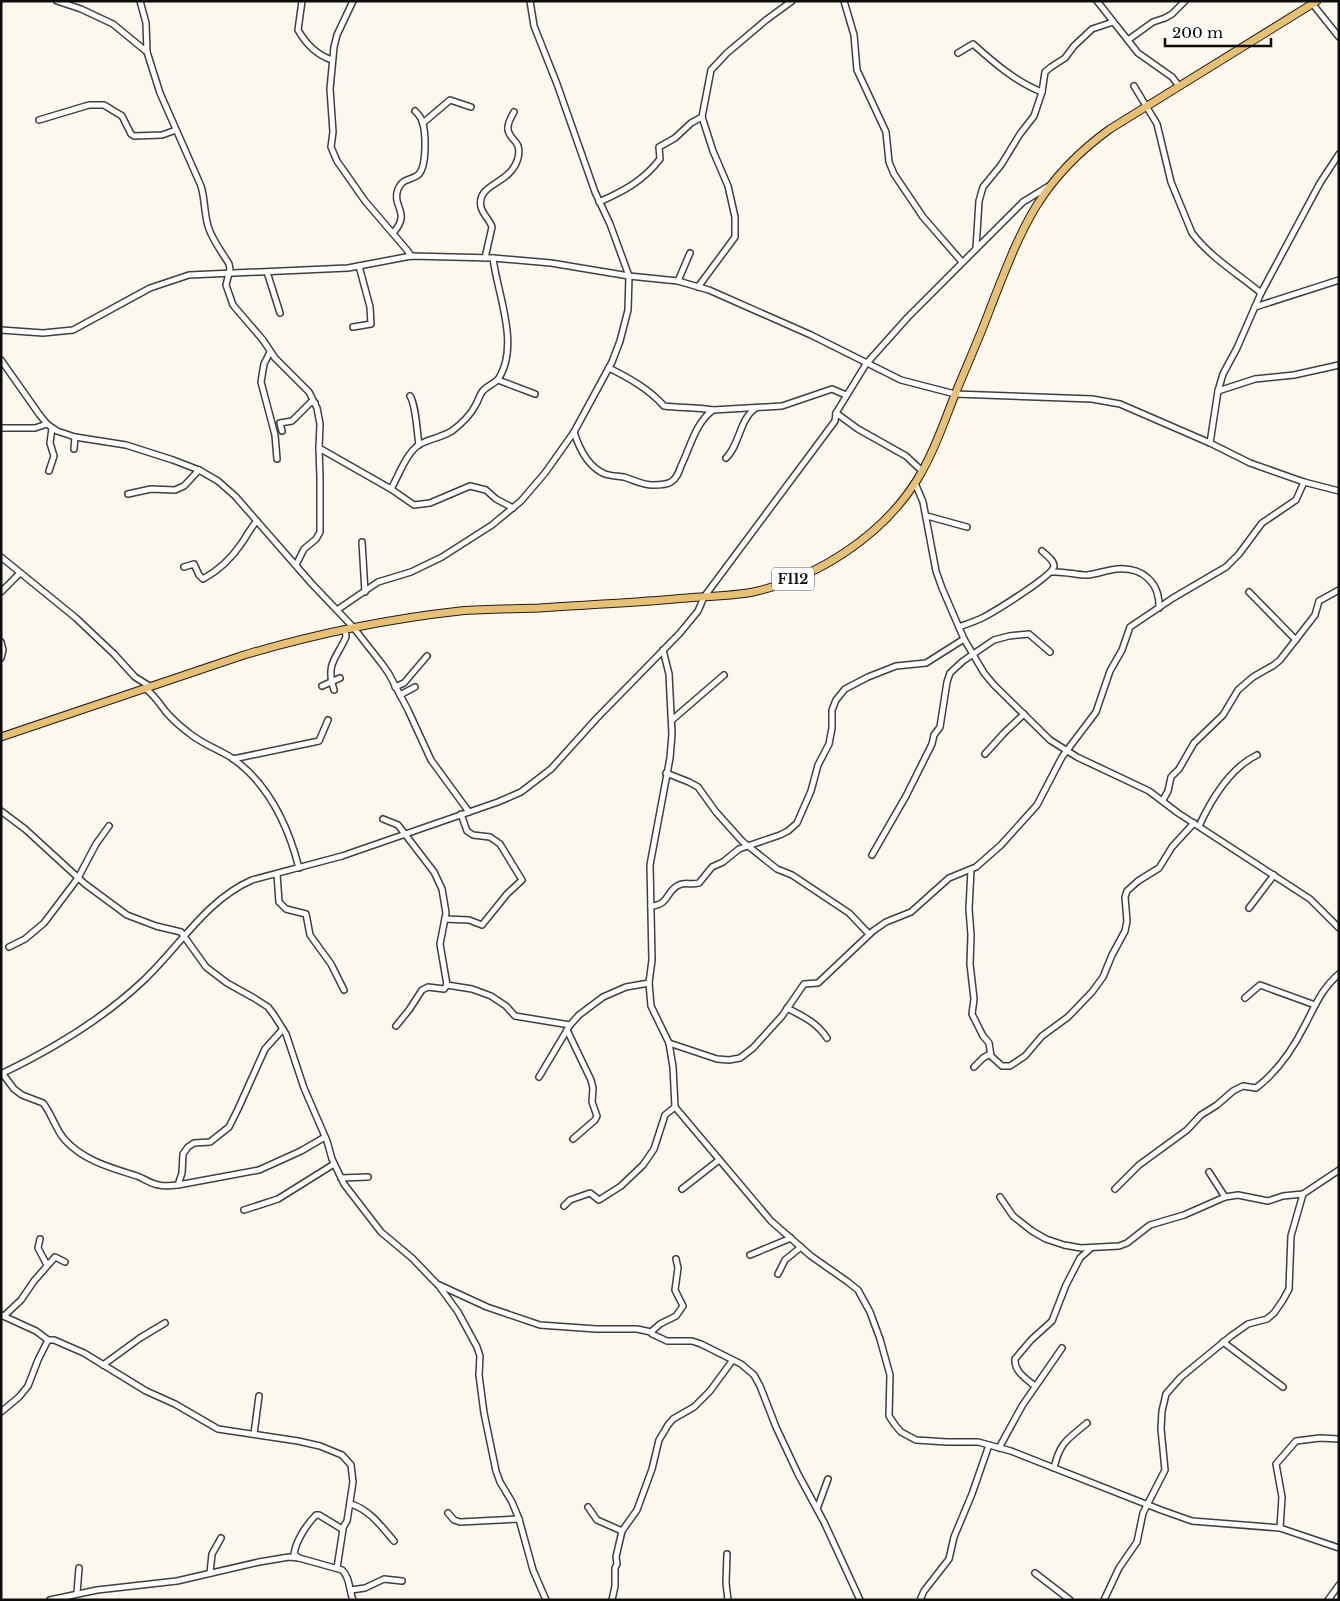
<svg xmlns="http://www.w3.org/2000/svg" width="1340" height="1601" viewBox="0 0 1340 1601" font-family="'Libre Baskerville',serif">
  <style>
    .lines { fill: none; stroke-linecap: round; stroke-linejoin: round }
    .minor-casing { stroke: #3f3f3f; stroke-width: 8 }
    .major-casing { stroke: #1d1d1d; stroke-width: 9 }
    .minor { stroke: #fff; stroke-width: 5 }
    .major { stroke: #e7c074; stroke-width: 7 }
    .labels { text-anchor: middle; stroke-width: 5; stroke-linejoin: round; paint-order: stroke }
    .shield { fill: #fff; stroke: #555; stroke-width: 1 }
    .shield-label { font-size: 14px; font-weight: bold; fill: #0c0c0c }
  </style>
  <rect width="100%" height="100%" fill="#fdf8ee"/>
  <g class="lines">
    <!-- minor casing -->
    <g class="minor-casing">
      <g id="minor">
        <path d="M57,1l24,8 32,15 34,28 13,41 41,93c4,13 3,26 7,40 4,14 14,26 21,38l1,5 -4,16 7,20 30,35 12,18 34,34 8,16 3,16 -1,24 1,29v55l-4,7 -12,10 -8,16"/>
        <path d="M140,1l6,22 1,29"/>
        <path d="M302,1l-4,29c8,14 19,25 34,30"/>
        <path d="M353,1l-16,34 -3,12 -4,42 3,43 -2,15 6,14 28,40 42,49 4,6"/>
        <path d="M844,1l10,34 3,35 29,62 3,30 5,12 29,43 39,45"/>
        <path d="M1097,1l41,52 34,24 7,9"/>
        <path d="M1311,2l28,35"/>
        <path d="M1128,40l25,-18 12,-4 7,-4 13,-13"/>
        <path d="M958,53l15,-9c20,18 43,38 69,48"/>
        <path d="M1134,86l23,38 14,58 21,51c18,24 46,41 69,60"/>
        <path d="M39,120l50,-15h15l18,11 9,18 3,2 28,-1 14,-5"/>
        <path d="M423,123l27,-23 21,7"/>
        <path d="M599,202c25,-11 44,-21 61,-43l-1,-12 16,-9 16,-15 11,-6"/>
        <path d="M393,233c19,-21 -2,-26 5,-44 5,-12 14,-8 21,-15 8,-9 7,-43 3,-53 -1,-4 -4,-7 -7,-10"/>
        <path d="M976,249l3,-48 4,-14 18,-22 19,-31 14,-18 8,-24 3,-20 6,-5 14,-9 9,-12 18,-17 21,-7"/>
        <path d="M485,258l7,-31c-2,-7 -9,-12 -11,-20 -5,-24 30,-22 37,-49 4,-18 -8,-17 -10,-28 -1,-6 3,-13 6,-18"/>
        <path d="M267,272l13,41"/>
        <path d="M678,281l12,-28"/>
        <path d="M698,287l37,-50v-20l-7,-31 -15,-35 -11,-34 9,-47 16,-17 39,-33 26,-19"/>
        <path d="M1255,307l84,-27"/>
        <path d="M353,327l18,-3 -1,-17 -11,-41"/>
        <path d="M1,330l42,3 30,-3 77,-42 39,-13 159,-7 63,-12 82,2 58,5 78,13 49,5 31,9 102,45 90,45 54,14 137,5 28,5 90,39 40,20 54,19 35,9"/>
        <path d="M270,352l-6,12 -3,18 14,53 2,24"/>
        <path d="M1,360l38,54 8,10 10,7 18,6 51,8 47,15 26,10 19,11 17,15 77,88 41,43 29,37 7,10 19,36 23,50 38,52"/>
        <path d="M609,368c20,10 40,21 55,38 16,2 32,1 49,4"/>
        <path d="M498,380l37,14"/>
        <path d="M1218,391l37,-12 39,-4 45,-10"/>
        <path d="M410,396c6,9 7,36 9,49"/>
        <path d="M836,413l22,16 48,27 16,15"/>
        <path d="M1,428h34l12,-4"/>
        <path d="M282,431l-2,-8 12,-2 19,-19 4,1"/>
        <path d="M574,432c5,16 14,35 31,42 6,2 12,2 19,3 10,3 18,8 29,8 6,0 13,0 18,-3 6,-4 8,-10 10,-16 9,-18 14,-43 32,-56l69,-4 50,-17 14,6"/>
        <path d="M1210,443l8,-52 5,-17 14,-26 24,-55 59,-110 19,-29"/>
        <path d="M319,448l72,41 23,16 16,-2 40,-17 16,4 10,9 17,9"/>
        <path d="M74,449l1,-12"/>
        <path d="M726,458c14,-13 13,-39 30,-50"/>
        <path d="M49,471l5,-15 -4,-13 2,-15"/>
        <path d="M915,483l8,19 13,69 6,17 22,51 20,34 10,12 56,55 27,17 72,34 29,22 132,86 29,29"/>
        <path d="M391,489c8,-14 15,-36 29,-45 10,-5 22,-7 32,-13 9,-7 18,-15 23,-25 3,-4 4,-10 7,-14 4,-6 13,-8 17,-14 21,-34 -2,-85 -6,-120"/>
        <path d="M128,494l23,-5 24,1 9,-4 15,-16"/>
        <path d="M927,516l40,11"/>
        <path d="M362,542l3,50"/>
        <path d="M1,557l75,61 38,36 21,23 16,10"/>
        <path d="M184,567l10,-3 5,11 4,4c16,-9 28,-20 38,-35 6,-8 9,-16 16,-23"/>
        <path d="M1052,572c12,-1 24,3 35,3 10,-1 20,-5 30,-6 26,-2 43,14 42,39"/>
        <path d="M1,592l19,-19"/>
        <path d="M1249,592l47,48"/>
        <path d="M337,610l41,-28 33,-10 31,-15 50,-32 29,-24 24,-28 29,-41 38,-70 8,-21 8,-31 1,-34 -19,-52 -15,-32 -38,-108 -23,-58 -4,-25"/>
        <path d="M959,627c8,-3 17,-6 25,-10 11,-6 69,-41 70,-51 0,-6 -8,-11 -12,-15"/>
        <path d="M1,642l2,8 -2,8"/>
        <path d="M663,650l6,24 3,60 -2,24 -20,107 2,95 -3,23 2,23 18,37 4,24 2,40 96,114 40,35 37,26 10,8 12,22 10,27 10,36 -1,41 6,9 6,7 15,8 31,2h31l33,9 150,59 31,11 88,7 59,20"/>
        <path d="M322,686l18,-8"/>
        <path d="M395,687l9,-4 23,-27"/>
        <path d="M146,689c8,6 14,15 20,23 7,8 15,15 23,21 13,11 29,16 43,25 37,26 56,67 67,110"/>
        <path d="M334,690c-9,-27 3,-32 12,-53l-1,-8"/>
        <path d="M400,695l15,-8"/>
        <path d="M672,720l52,-45"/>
        <path d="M985,754l19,-21 20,-19"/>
        <path d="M233,759l86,-18 9,-21"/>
        <path d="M666,773l23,9 9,5 18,25 26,29 35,28 15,6 57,38 20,21"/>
        <path d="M1163,800l5,-9 3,-14 8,-8 15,-26 29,-28 15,-25 15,-13 21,-12 6,-5 35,-45 4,-14 20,-11"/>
        <path d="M1,811l24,18 60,55 42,31 29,11 25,6 25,35 21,16 27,15 14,9 6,8 12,19 18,54 23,53 5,18 12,25 37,48 31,26 25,26 50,23 53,18 56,4h41l14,3 1,2 15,7h25l9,3 40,20 13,11 6,11 16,41 22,47 26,48 36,78"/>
        <path d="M383,819l15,6 36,47 8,17 4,24 -6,31 7,41 25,4 19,7 15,10 9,10 55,9"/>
        <path d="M1199,826c12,-26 31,-58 58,-71"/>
        <path d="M872,855l34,-59 26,-52 2,-9 6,-8 7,-45 3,-9 13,-12 31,-21 15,-4 20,-2 21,18"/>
        <path d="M971,870l-2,39 2,26 -1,29 4,35 -2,15 11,22 6,7 2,13 11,10h8l15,-10 17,-20 26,-19 24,-25 11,-15 9,-22 13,-24 2,-10 -2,-24 2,-6 11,-10 21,-13 13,-21 22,-24"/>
        <path d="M277,874l2,28 7,7 20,5 4,21 21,29 13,26"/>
        <path d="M651,906c19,-1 15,-16 28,-21 6,-3 13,0 20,-2l13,-16 11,-5 16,-13 41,-14 8,-4 9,-8 14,-32 7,-26 11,-21 3,-16v-18l4,-10 9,-11 23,-12 28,-11 30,-3 38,-24"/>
        <path d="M1249,908l25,-33"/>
        <path d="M445,919l24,1 13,5 25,-31 15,-14 -22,-36 -10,-7 -17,-2 -6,-4 -6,-17"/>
        <path d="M9,947l16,-8 19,-16 34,-45 18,-34 13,-18"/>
        <path d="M1245,998l15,-13 55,20"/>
        <path d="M787,1008c17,9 29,14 40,30"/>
        <path d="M396,1026l13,-16 13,-20 6,-3 16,2 3,-4"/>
        <path d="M567,1030l24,50 2,8 -1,14 5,14 -2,4 -22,19"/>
        <path d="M669,1043l48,16 12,1 11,-2 13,-10 29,-32 22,-32 14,-1 55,-52 13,-9 25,-10 38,-34 27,-11 25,-22 36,-40 25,-48 34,-45 14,-41 12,-21 8,-23 43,-29 53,-31 13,-13 23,-31 34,-23 8,-18"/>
        <path d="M974,1067l9,-9 7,-4"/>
        <path d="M2,1073l12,16 8,6 21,8c9,11 12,26 22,37 19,21 47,28 72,36 8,3 14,8 22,9 6,2 13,0 19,0l4,-12 1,-19 5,-7 6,-4 16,-1 19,-15 9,-18 27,-60 18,-20"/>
        <path d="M1,1074c52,-25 101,-54 143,-94 36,-34 62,-80 108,-100l90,-24 156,-54 23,-10 30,-23 45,-50 84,-86 18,-22 6,-14 131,-176 1,-8 30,-49 42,-47 115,-115 26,-16"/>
        <path d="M539,1077l31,-52 9,-10 24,-18 23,-10 23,-4"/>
        <path d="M1209,1172l16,25"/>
        <path d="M341,1178l27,-1"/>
        <path d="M178,1185l81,-15 42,-19 24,-14"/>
        <path d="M682,1189l37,-29"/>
        <path d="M1115,1189l24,-24 48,-35 14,-15 16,-10 16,-14 10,-5 13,2c21,-16 37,-39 49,-63 10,-19 17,-37 34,-51"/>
        <path d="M1000,1197l13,19 19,15 14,8 18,6 17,3 38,-2 8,-3 23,-18 34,-10 41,-18 13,-2 30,6 15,-5 20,-2 36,-24"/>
        <path d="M564,1206l6,-6 20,-7 9,7 22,-14 22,-21 11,-16 11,-34 10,-8"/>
        <path d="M244,1210l34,-11 56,-35"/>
        <path d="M40,1239l-2,9 9,17"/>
        <path d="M750,1255l41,-17"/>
        <path d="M778,1274l7,-14 16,-13"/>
        <path d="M439,1286l19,26 19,35 3,9 -1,19 5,38 12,58 4,11 12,20 7,17 14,51 13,30"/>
        <path d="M1,1315l35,16 12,9h6l30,13 62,38 29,13 43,25 80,12 22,5 22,9 9,10 2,17 -6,39 -5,8 -23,-14h-3c-10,10 -20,26 -22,39l5,4"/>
        <path d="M4,1316l17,-16 13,-19 21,-24 10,5"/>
        <path d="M651,1332l9,-8 16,-8 7,-10 -8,-16 3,-22 -2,-9"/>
        <path d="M1223,1342l60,45"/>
        <path d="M103,1365l37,-27 25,-15"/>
        <path d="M1035,1386c-9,-7 -21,-15 -20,-27l16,-19 21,-19 14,-36 14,-27 11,-10"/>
        <path d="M1,1412l18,-15 9,-11 10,-26 10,-20"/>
        <path d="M254,1434l5,-38"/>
        <path d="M999,1448l23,-42 40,-58"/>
        <path d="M1054,1468c6,-26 13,-28 33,-45"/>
        <path d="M351,1504c19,6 30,22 43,37"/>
        <path d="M588,1507l9,13 25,11"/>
        <path d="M817,1509l11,-30"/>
        <path d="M448,1513l6,7 6,2 59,-3"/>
        <path d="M1280,1528l2,-31 -6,-33 20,-23 24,-3 19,1"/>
        <path d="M727,1554l-1,29 2,17"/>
        <path d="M337,1568l6,-39"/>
        <path d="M210,1573l2,-19 9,-16"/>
        <path d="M1035,1573l35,27"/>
        <path d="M351,1592v-2l14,-2 19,-9 18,2"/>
        <path d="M77,1593l2,-25"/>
        <path d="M50,1600l47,-10 80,-9 82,-19 30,-5 10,1 43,12c8,7 7,20 11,30"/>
        <path d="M612,1600l3,-14v-18l2,-4 -1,-7 6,-26 15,-21 15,-41 7,-29 9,-15 5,-6 21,-12 16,-16 22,-30"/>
        <path d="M920,1600l4,-9 25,-32 5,-22 18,-43 17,-49"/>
        <path d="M1104,1600l15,-32 18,-26 6,-29 22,-43 -4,-41 1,-18 4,-17 15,-17 50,-41 17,-12 19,-5 7,-6 9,-13 6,-11 2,-53 12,-42"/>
        <path d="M1328,1600l11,-15"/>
      </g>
    </g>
    <!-- major casing -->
    <g class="major-casing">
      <path id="major" d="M1,737l243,-82c71,-21 143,-36 216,-44 26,-2 53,-2 79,-3 45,-3 90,-5 135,-9 26,-3 53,-2 79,-7 64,-14 129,-56 164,-112 16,-26 26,-55 37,-83 12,-30 25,-58 36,-88 31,-79 48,-128 120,-180l207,-128"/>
    </g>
    <!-- minor -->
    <use href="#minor" class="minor"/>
    <!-- major -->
    <use href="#major" class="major"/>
  </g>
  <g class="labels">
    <!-- shield labels -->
    <rect class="shield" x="772" y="567.5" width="42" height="23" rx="4"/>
    <g class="shield-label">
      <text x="793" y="584">F112</text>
    </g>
  </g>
  <!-- border -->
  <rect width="1340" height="1601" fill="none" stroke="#0c0c0c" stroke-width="5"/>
  <!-- scale -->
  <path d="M1165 38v8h106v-8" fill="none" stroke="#0c0c0c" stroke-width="2.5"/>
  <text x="1172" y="38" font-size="15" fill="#0c0c0c" stroke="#ffffff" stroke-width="4" paint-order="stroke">200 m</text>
</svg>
